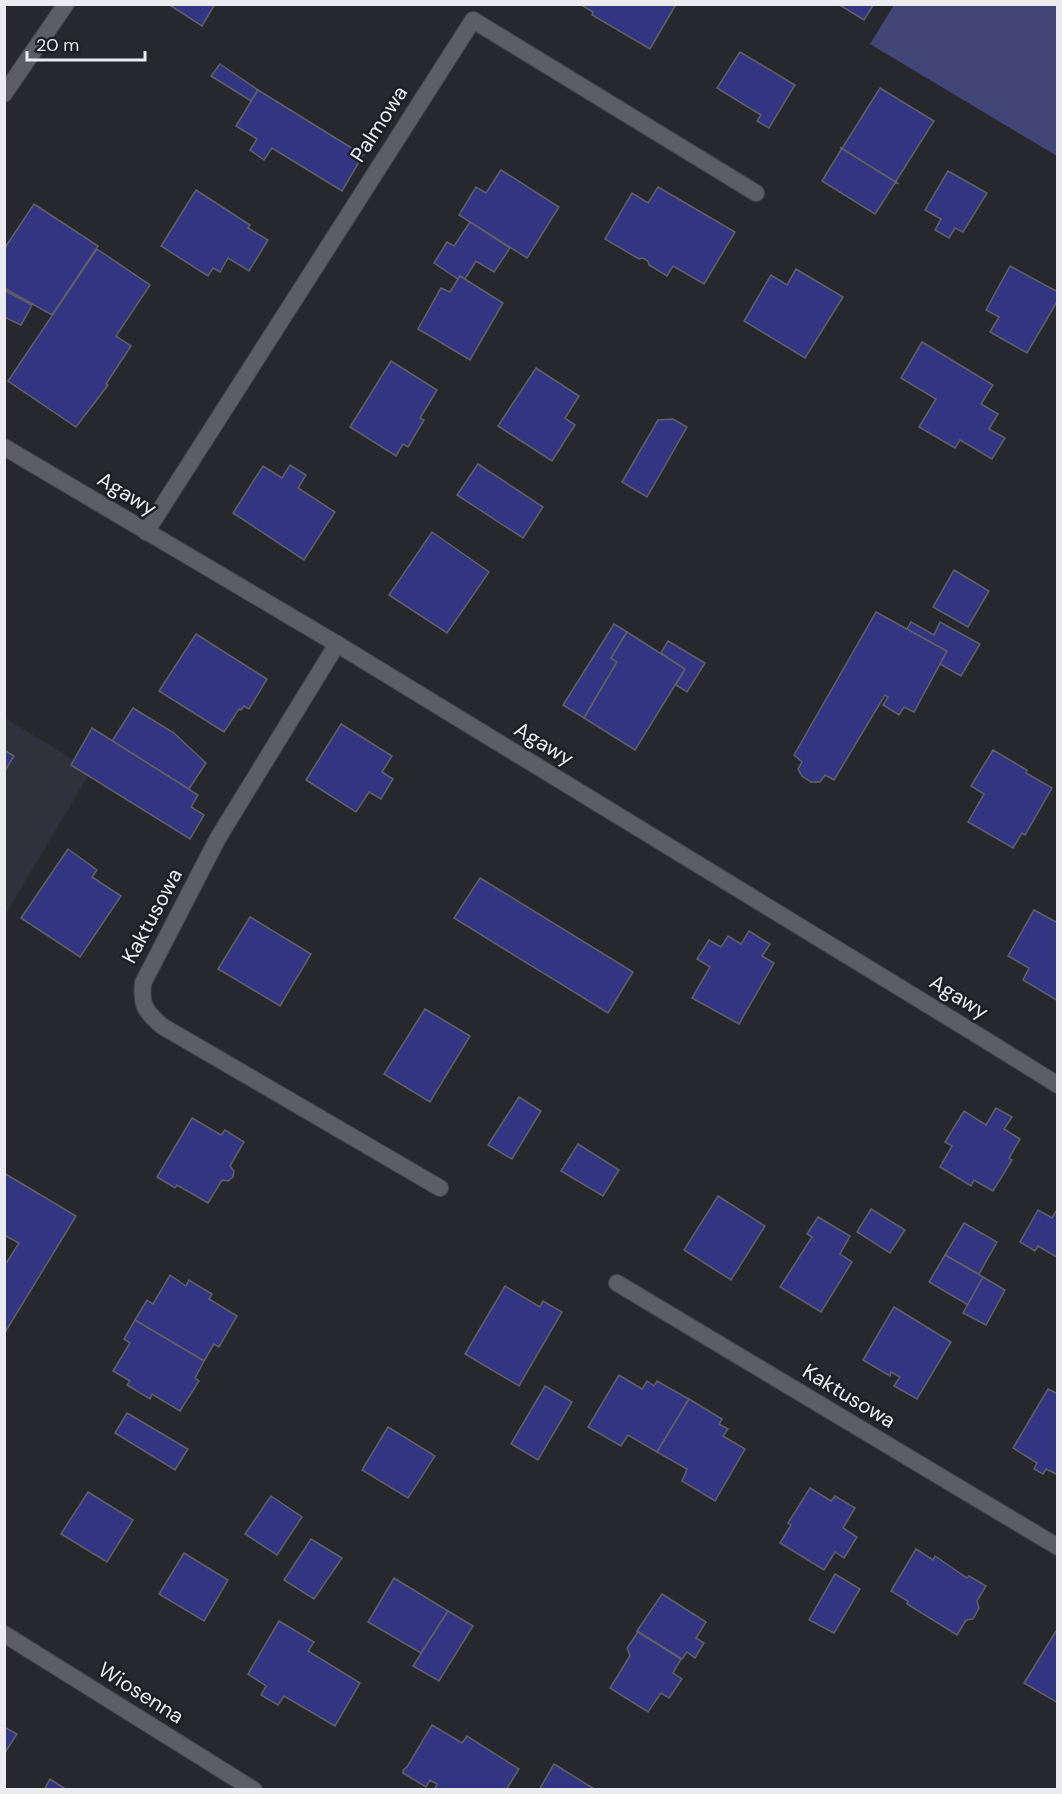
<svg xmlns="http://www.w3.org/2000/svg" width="1062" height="1794" viewBox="0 0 1062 1794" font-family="'DM Sans',sans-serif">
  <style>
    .built { fill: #2f313c }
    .green { fill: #414676 }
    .building { fill: #343582; stroke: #606167; stroke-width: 1.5 }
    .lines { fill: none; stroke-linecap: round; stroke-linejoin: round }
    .minor-casing { stroke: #45464a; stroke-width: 18 }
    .minor { stroke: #5d5e64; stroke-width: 16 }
    .labels { text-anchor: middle; stroke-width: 5; stroke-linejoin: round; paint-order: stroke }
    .street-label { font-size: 21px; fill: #ececf0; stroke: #1d1e23 }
  </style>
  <rect width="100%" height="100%" fill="#27282d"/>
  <!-- built -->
  <path class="built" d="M5,718l69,42 14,16 -83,139z"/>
  <!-- green -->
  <path class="green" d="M894,5h163v151l-187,-112z"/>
  <!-- building -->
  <g class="building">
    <path d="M168,4h47l-13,22z"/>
    <path d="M580,4h93l2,2 -25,43 -58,-34 1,-3z"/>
    <path d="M838,4h36l-10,16z"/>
    <path d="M740,52l55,33 -26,43 -12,-7 4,-6 -44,-27z"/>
    <path d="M220,64l38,26 -7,11 -40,-25z"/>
    <path d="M880,88l54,33 -38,60 1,2 -56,-35 2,-1z"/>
    <path d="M258,90l105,65 -21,36 -70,-43 -8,12 -14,-10 7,-11 -21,-13z"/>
    <path d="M841,148l56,35h-2l-20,31 -53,-33 19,-31z"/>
    <path d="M501,170l58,37 -32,51 -68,-43 17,-28 10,6z"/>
    <path d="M948,171l39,22 -24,39 -8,-4 -6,10 -14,-8 6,-11 -16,-9z"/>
    <path d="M658,187l77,45 -31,52 -31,-18 -6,10 -18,-11 -1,-4 -5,-3 -4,1 -34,-20 27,-46 16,10z"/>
    <path d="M196,190l54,35 -2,3 20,12 -19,31 -21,-13 -8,14 -7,-4 -5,8 -47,-30z"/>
    <path d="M34,204l64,42 -46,69 -48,-27v-39z"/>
    <path d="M470,222l40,26 -16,24 -18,-11 -11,18 -5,-3 -2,3 -24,-16 13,-21 7,4z"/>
    <path d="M97,249l53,36 -34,51 15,10 -25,38 2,1 -32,42 -68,-46z"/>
    <path d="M1010,266l48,26v8l-31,53 -37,-21 9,-15 -13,-7z"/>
    <path d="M796,269l47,28 -38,61 -61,-37 27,-46 16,10z"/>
    <path d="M460,276l43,27 -33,57 -52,-31 23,-41 9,4z"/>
    <path d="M4,290l28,15 -11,20 -17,-8z"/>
    <path d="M922,342l71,43 -12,19 17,10 -9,15 16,9 -13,21 -32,-19 -5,8 -36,-21 17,-28 -35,-21z"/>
    <path d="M391,361l46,29 -17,28 4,2 -16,27 -5,-3 -7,12 -46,-29z"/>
    <path d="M536,368l43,28 -14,22 10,7 -23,36 -54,-35z"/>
    <path d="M673,419l14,8 -40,70 -25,-15 36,-62z"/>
    <path d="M478,464l65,43 -20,31 -66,-43z"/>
    <path d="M290,465l16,10 -8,13 37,24 -31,48 -71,-47 30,-47 19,12z"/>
    <path d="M432,532l57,40 -42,61 -58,-38z"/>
    <path d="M954,570l35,21 -21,36 -35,-20z"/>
    <path d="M876,612l71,39 -33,61 -10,-5 -5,8 -16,-10 5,-8 -3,-2 -51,85 -9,-5 -5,7h-9l-9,-6 -4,-7 4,-7 -8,-7z"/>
    <path d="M911,622l23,13 6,-13 40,22 -19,32 -21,-12 7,-13 -40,-22z"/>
    <path d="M614,624l13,8 -16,26 6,4 -33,56 -21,-13z"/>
    <path d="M627,632l58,37 -50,81 -51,-32 33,-56 -6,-4z"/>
    <path d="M196,634l71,45 -18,30 -5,-3 -3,4 -2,-1 -15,23 -65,-41z"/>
    <path d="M668,641l37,22 -18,29 -11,-7 9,-16 -24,-16z"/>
    <path d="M133,708l41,25 32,30 -17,26 -77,-48z"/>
    <path d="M341,724l51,32 -10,16 11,7 -12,20 -12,-7 -13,20 -50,-32z"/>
    <path d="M92,728l106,67 -7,12 13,8 -14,24 -119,-74z"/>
    <path d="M4,750l10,6 -10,16z"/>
    <path d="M993,750l34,20 -1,3 26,15 -27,47 -3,-2 -9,15 -45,-26 16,-28 -13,-8z"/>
    <path d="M68,849l29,21 -5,7 29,19 -41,61 -59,-39z"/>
    <path d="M480,878l153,94 -25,41 -154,-95z"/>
    <path d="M1034,910l24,13v78l-35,-21 6,-12 -21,-12z"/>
    <path d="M250,917l61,37 -31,52 -62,-37z"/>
    <path d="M749,931l21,13 -8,12 12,7 -35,61 -47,-26 18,-31 -13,-8 12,-19 12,7 7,-11 13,8z"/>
    <path d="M425,1009l45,27 -40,66 -46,-28z"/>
    <path d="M519,1097l22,14 -29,48 -24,-14z"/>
    <path d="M996,1108l16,9 -8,12 16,10 -11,19 3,2 -19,31 -19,-11 -3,6 -31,-19 12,-21 -7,-4 19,-31 22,14z"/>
    <path d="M192,1118l29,17 4,-5 19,12 -14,24 4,5 -1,6 -5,4 -6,-1 -14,23 -31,-18 -2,3 -18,-11z"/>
    <path d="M578,1144l41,26 -16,26 -42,-25z"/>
    <path d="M4,1173l72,43 -72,118v-74l3,2 12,-19 -15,-8z"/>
    <path d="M718,1196l47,30 -34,54 -47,-30z"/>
    <path d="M1058,1208v50l-20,-12 -3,5 -15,-9 18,-32 14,8z"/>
    <path d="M871,1209l34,21 -15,23 -33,-21z"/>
    <path d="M818,1217l32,19 -10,18 12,8 -31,50 -41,-25 32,-50 -5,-3z"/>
    <path d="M964,1223l33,19 -18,32 -34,-19z"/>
    <path d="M945,1255l38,22 -15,28 -39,-23z"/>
    <path d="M170,1275l16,11 3,-6 23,14 -3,5 28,17 -18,31 -5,-3 -10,17 -69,-41 12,-20 6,4z"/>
    <path d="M983,1277l22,13 -19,35 -23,-12z"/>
    <path d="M505,1286l35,21 3,-6 19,11 -43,74 -54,-32z"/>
    <path d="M894,1307l57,35 -34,57 -23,-13 6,-9 -9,-5 -1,4 -27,-16z"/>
    <path d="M135,1320l69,41 -9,17 4,3 -19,30 -28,-17 -2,5 -23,-14 3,-4 -17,-10 17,-28 -6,-4z"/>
    <path d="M619,1375l23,14 5,-8 7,5 3,-5 32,18 -32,53 -29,-17 -7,11 -33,-19z"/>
    <path d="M545,1386l27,16 -34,58 -27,-16z"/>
    <path d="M1048,1389l10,5v81l-12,-6 -3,5 -9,-5 3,-6 -24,-15z"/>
    <path d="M689,1399l33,20 -3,5 9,5 -5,7 22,13 -30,52 -33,-20 5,-12 -30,-17z"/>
    <path d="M127,1413l61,36 -13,21 -60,-37z"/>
    <path d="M388,1427l47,29 -27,42 -46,-28z"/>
    <path d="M810,1488l21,13 4,-5 20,12 -12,20 14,9 -13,21 -9,-6 -11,18 -44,-27 11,-18 -3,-2z"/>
    <path d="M88,1492l45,28 -26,42 -46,-28z"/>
    <path d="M271,1496l31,21 -25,38 -32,-21z"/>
    <path d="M311,1539l31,19 -28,41 -30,-19z"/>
    <path d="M916,1549l17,11 2,-4 32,22 2,-2 17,10 -9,15 2,7 -6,11 -7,1 -9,15 -50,-31 1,-3 -17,-10z"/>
    <path d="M184,1553l44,27 -24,41 -45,-27z"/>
    <path d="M835,1574l25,15 -26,44 -25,-13z"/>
    <path d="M394,1578l54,33 -27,42 -53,-31z"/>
    <path d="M662,1594l44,28 -10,16 8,5 -9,15 -8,-6 -5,7 -45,-28z"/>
    <path d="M448,1611l25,15 -34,55 -26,-15z"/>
    <path d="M279,1621l35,21 -6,9 52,32 -25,43 -51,-30 -6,9 -17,-10 5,-9 -18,-12z"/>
    <path d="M1058,1628v75l-34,-20z"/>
    <path d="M638,1632l43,27 -8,14 9,6 -13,19 -8,-5 -13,19 -38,-24 20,-32 -3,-8z"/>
    <path d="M432,1725l30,18 5,-7 52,33 -13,21h-72l3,-6 -7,-4 -4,7 -23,-14v-3l4,-3z"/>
    <path d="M4,1727l13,7 -13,20z"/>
    <path d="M554,1764l42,26h-57z"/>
    <path d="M50,1779l17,11h-23z"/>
  </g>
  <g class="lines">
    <!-- minor casing -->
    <g class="minor-casing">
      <g id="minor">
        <path d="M4,94l62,-90"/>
        <path d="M4,447l333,197 634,387 87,54"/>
        <path d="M146,532l327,-512 283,173"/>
        <path d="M337,644l-119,194 -75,145c-2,23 2,28 19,43l278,162"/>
        <path d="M617,1283l441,264"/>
        <path d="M4,1634l250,156"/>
      </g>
    </g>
    <!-- minor -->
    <use href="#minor" class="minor"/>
  </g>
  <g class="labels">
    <!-- street labels -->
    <g class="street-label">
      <text transform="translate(379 124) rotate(-57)" y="7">Palmowa</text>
      <text transform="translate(127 494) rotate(31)" y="7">Agawy</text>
      <text transform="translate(544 744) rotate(31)" y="7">Agawy</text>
      <text transform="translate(152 916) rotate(-62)" y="7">Kaktusowa</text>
      <text transform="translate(959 997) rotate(32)" y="7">Agawy</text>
      <text transform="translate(849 1396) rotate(31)" y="7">Kaktusowa</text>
      <text transform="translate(141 1693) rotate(32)" y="7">Wiosenna</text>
    </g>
  </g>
  <!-- border -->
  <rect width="1062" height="1794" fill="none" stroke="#ececf0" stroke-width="12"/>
  <!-- scale -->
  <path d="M27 51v9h118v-9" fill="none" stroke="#ececf0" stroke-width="3"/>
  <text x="36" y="51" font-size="18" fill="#ececf0" stroke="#1d1e23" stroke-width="4.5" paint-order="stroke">20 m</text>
</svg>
